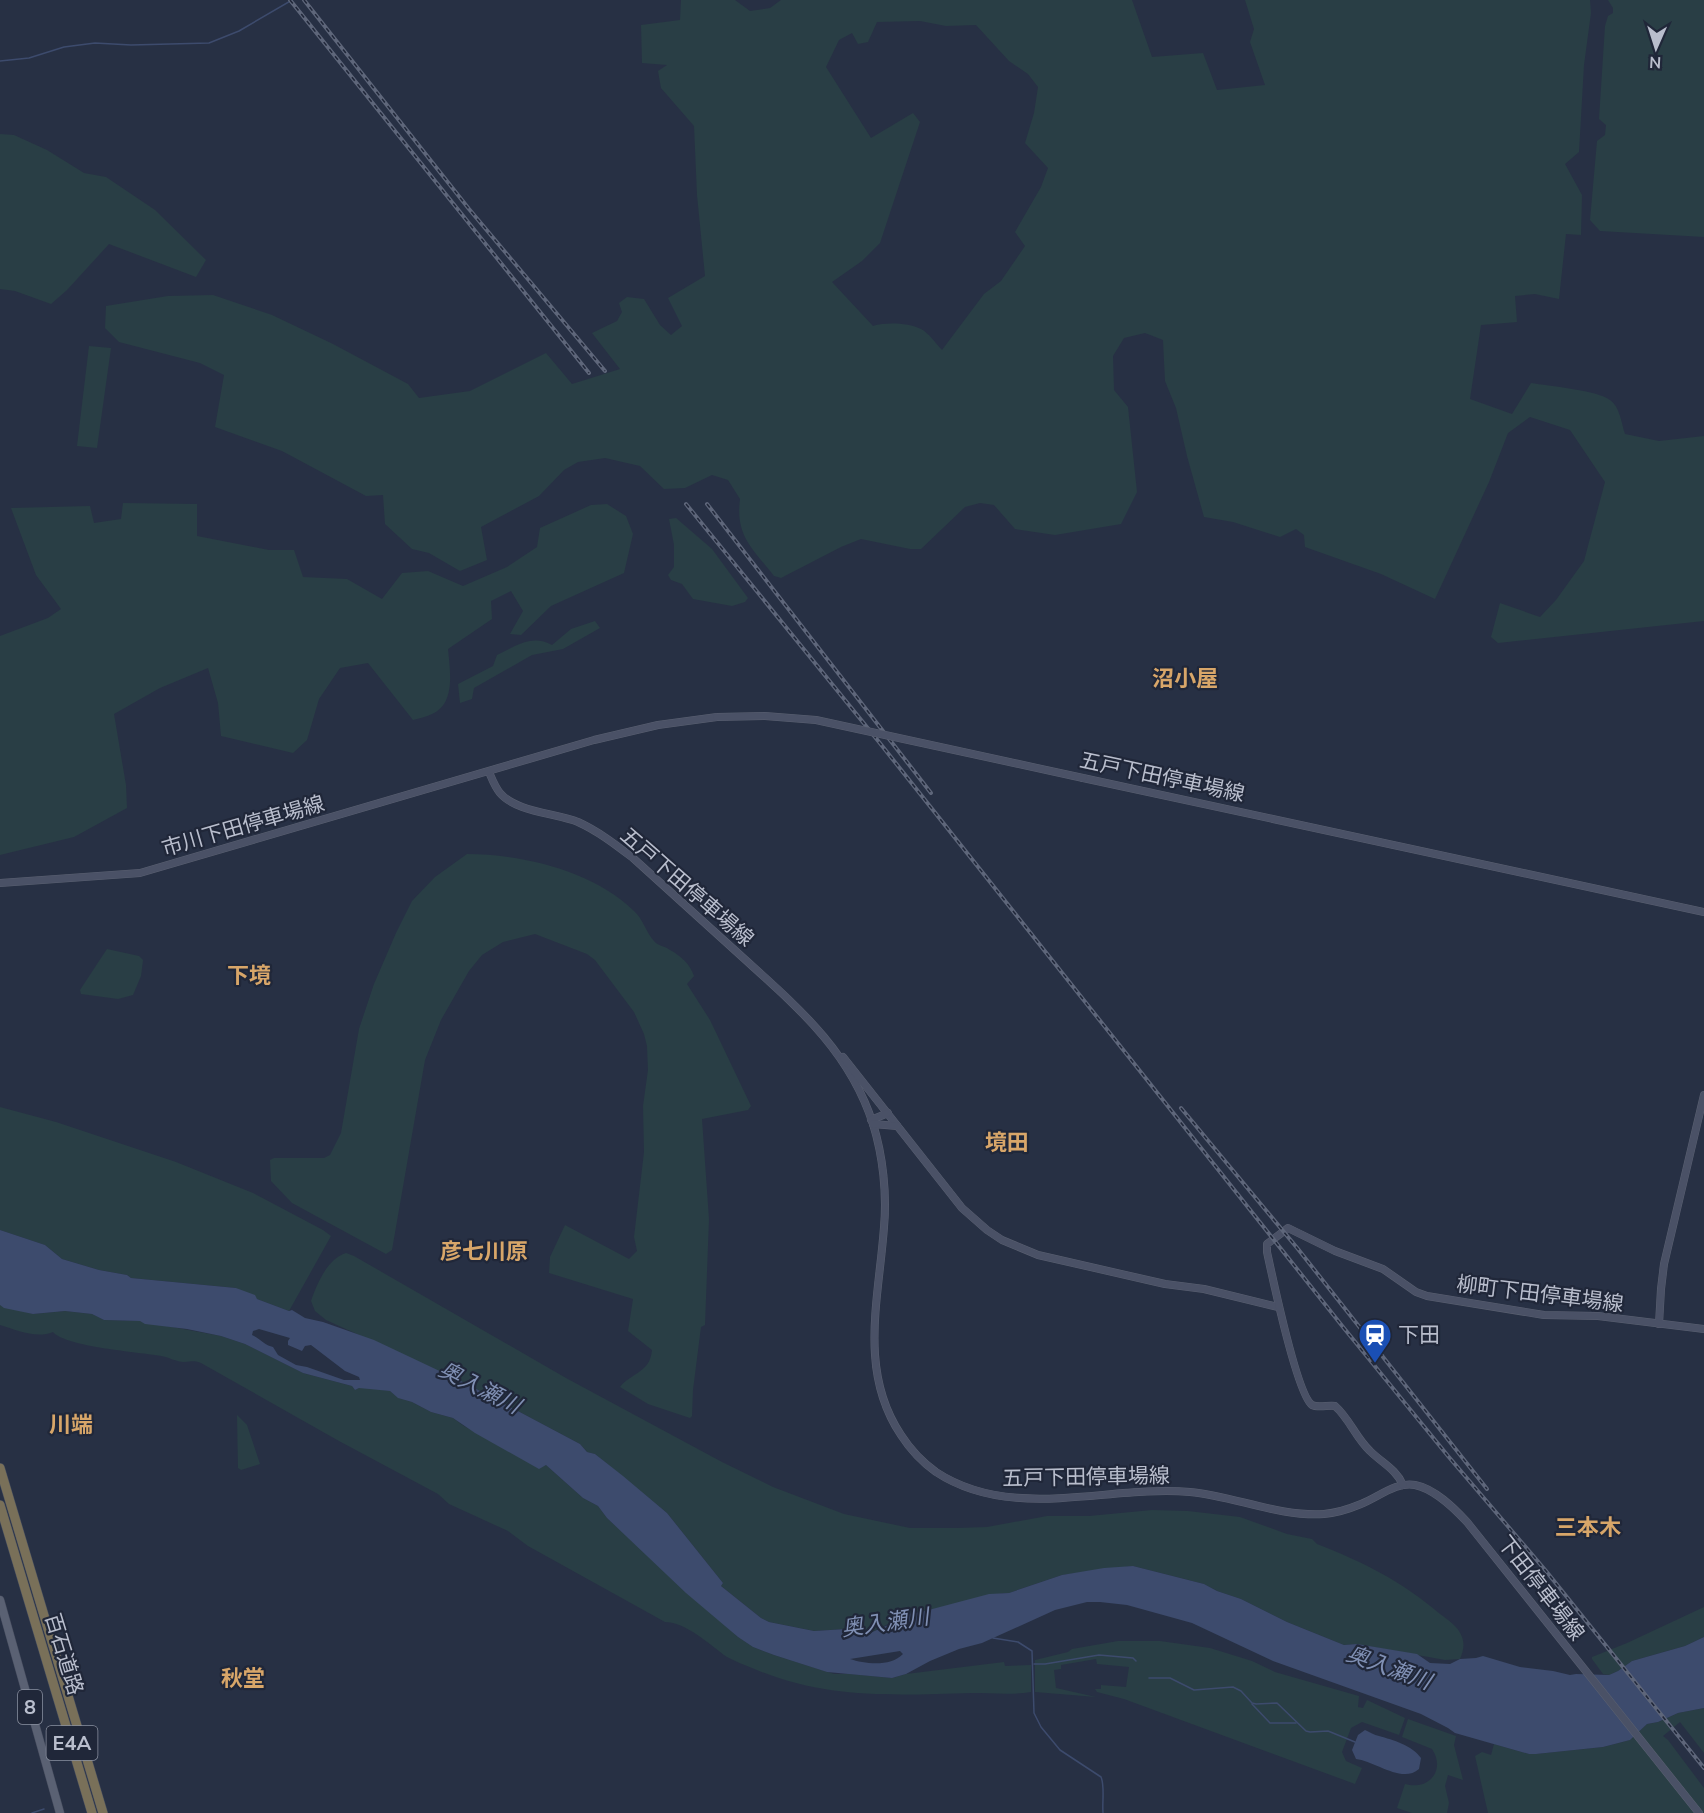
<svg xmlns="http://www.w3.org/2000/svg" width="1704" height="1813" viewBox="0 0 1704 1813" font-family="'Nunito Sans','Noto Sans JP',sans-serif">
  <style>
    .green { fill: #293e45; fill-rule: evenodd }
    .water { fill: #3d4b6d; fill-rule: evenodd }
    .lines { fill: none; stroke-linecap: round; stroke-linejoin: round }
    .stream { stroke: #3d4b6d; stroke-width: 1.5 }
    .secondary-casing { stroke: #5a6071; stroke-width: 8 }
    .primary-casing { stroke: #454b5d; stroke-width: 9 }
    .highway-casing { stroke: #464d5e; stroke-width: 10 }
    .secondary { stroke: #4a5166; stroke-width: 7 }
    .primary { stroke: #5a6173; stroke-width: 8 }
    .highway { stroke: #797059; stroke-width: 9 }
    .rail-casing { stroke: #5e667a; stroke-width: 4 }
    .rail { stroke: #202739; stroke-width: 1.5; stroke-dasharray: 4.5; stroke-linecap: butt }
    .secondary-bridge-casing { stroke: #5a6071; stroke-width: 8; stroke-linecap: butt }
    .secondary-bridge { stroke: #4a5166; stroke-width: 7 }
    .labels { text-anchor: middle; stroke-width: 4.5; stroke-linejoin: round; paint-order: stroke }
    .shield { fill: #202739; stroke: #8b91a1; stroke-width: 1.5 }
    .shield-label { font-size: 20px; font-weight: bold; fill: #b9becd }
    .street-label { font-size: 21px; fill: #b9becd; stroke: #202739 }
    .poi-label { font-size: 21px; fill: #b9becd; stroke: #202739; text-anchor: start }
    .neighbourhood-label { font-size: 22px; font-weight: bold; fill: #d8a669; stroke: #202739 }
    .water-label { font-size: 22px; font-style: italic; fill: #8090b4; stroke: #202739 }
  </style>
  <rect width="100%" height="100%" fill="#273044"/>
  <!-- green -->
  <g class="green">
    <path d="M681,0h54l15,11 20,-3 11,-8h351l20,57 51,-4 14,37 48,-5 -15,-43 4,-13 -9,-29h345l1,13 -7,52 -5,87 -14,12 17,31 -1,40 -15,-1 -7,65 -24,-5 -20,2 2,26 -36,3 -11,74 42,15 19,-31c17,3 66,7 79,17 10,7 11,22 15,34l34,7 45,-5v185l-206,22 -7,-6 9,-34 40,14 16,-17 28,-39 21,-79 -35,-52 -40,-13 -22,16 -19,49 -54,117 -54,-25 -76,-27 -1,-12 -8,-6 -16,8 -47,-15 -29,-5 -17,-61 -11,-48 -11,-27 -2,-41 -18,-7 -21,5 -11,18 1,34 14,17 9,85 -16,32 -66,11 -40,-6 -21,-24 -14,-2 -15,4 -44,42h-11l-49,-10 -20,8 -60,31 -7,-2c-21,-27 -39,-40 -34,-77l-12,-19 -16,-5 -27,13 -21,1 -24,-23 -35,-8 -27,4 -14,8 -25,26 -58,31 6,33 -27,11 -31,-18 -17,-4 -27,-25 -2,-29 -17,1 -84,-45 -67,-24 9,-52 -24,-12 -81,-21 -14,-14 1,-22 62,-10 45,-1 59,20 61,29 75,40 11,14 51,-7 76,-38 26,31 48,-15 -28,-36 25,-12 5,-9 -3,-9 8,-6 17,2 16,26 11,10 11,-9 -14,-28 37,-22 -8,-81 -3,-69 -33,-38 -3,-17 9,-6 -25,-2 -1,-38 39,-5zM920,21l26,5 30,-1 33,36 19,13 10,13 -4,26 -9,30 23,25 -7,19 -26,45 10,14 -24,35 -17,13 -42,56c-6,-6 -13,-17 -21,-21 -13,-6 -34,-7 -48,-3l-41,-44 30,-21 18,-18 40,-121 -7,-9 -42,25 -45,-71 13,-27 13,-7 6,11 10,-2 9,-20z"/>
    <path d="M1608,0h96v237l-104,-6 -10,-11 7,-79 8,-6 1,-10 -7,-6 6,-93 3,-10 5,-3v-5z"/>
    <path d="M0,134l14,1 33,15 37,23 22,4 49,33 51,50 -10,17 -87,-33 -42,46 -16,14 -36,-13 -15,-2z"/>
    <path d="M89,346l22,2 -14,100 -20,-2z"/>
    <path d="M123,503l74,1v32l72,14h25l9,27 44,2 35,20 20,-26 26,-2 35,15 44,-19 30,-20 3,-19 51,-23 16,-1 19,12 7,18 -9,39 -73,33 -30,29 -11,-1 13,-23 -12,-20 -20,10 1,18 -44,30c2,21 8,55 -16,65 -6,3 -13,4 -19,6l-45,-57 -28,5 -21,31 -12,41 -14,13 -72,-17 -3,-33 -10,-35 -48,20 -46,26 12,71 1,23 -53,29 -74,18v-219l48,-18 13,-9 -25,-34 -25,-67 79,-2 4,17 27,-4z"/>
    <path d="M676,518l36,31 36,49 -3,4 -13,4 -39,-7 -11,-15 -11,-4 -3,-5 6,-8v-22l-5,-26z"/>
    <path d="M595,621l5,7 -37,21 -31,6 -58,33 -2,11 -12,4 -2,-19 35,-18 4,-11c19,-9 35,-21 55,-10l19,-16z"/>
    <path d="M467,854c55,0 127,17 167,57 9,8 12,21 20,30 4,5 11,5 16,9 11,6 20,14 24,26l-7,8 23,36 41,86 -3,4 -46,9 7,100 -4,106 -4,2 -8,63 -1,26 -2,2 -42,-14 -28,-17c12,-15 30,-14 32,-37l-24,-19 5,-32 -84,-26 1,-16 15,-32 64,34 8,-8 -3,-14 10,-85 -1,-46 5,-36 -1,-24 -3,-12 -10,-22 -39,-52 -8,-6 -52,-20 -32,8 -21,13 -13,16 -28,49 -16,40 -33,190 -6,4 -94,-51 -21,-22 -1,-21 4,-2h50l6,-3 11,-22 18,-104 15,-45 22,-51 16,-32 23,-24z"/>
    <path d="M107,949l32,7 4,4 -2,16 -8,19 -15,4 -37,-5 -1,-4z"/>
    <path d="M0,1107l56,15 120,40 77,31 70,37 8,6 -42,75 -32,-12 -21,-11 -105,-10 -4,-3 -28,-5 -37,-11 -17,-14 -45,-15z"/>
    <path d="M346,1253l8,3 212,122 156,84 51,25 71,27 66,14h47l30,-1 60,-11h42l63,-6 36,1 52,6 47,17 25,5 5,5c48,19 83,36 123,70 8,6 19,13 22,23 3,8 1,15 -2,22l-15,1 -88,-16 -13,1 -57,-23 -46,-23 -24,-8 -13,-7 -71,-18 -71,9 -53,18h-6l-82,19h-9l-42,21 -24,-4 -32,2 -45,-9 -8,-4 -40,-32 2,-3 -56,-70 -72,-59 -8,-2 -7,-8 -115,-61 -139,-63 -11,-9 -4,-10c6,-17 16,-42 35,-48z"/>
    <path d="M0,1305l33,9 32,-3 27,3 12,6 36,1 81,15 24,8 58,29 49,13 3,4 4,-2h9l22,3 9,7 13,4 19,10 22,6 11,8 77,41 5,-2 37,33 15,8 9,12 131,119 15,10 21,8 60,19h16l42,4 14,-4 98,-12 1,4 26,-1v27c-16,3 -41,1 -59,1 -78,2 -146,7 -220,-25 -8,-3 -17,-7 -25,-11 -17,-12 -41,-35 -62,-35l-137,-76 -20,-15 -59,-27 -11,-10 -99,-53 -138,-78c-9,-3 -9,-1 -17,-1 -7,0 -16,-5 -23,-6 -22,-4 -95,-9 -108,-24 -17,7 -36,-2 -53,-7z"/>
    <path d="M237,1415l10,10 13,39 -19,6 -3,-2z"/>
    <path d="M1704,1607v30l-19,9 -53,15 -14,10 -9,4 -6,-1 -11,-15v-2l35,-14z"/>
    <path d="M1118,1641h42l50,7 42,13 23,11 84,24 -1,11 5,1 4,-8 38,18 -6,17 -37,-13 -11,6 -9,24 4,9 16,7 -7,16 -231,-85 -27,-7 -2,-3h6v-4l25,2 3,-20 -32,-3 -1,-5 -35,6v4l-7,1 2,18 40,9 -61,-5v-32l33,-8 4,-3z"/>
    <path d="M1704,1708v45l-24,-31 -17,14 5,4 36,48v25h-216l-13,-57 7,-4 9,3 3,-11 35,10h7l67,-7 27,-7 17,-16 11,-2 20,-9z"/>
    <path d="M1408,1719l48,17 -2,9 9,35 -15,-5 -3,11 4,17 -2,10h-35l-15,-5 8,-24c24,7 41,-14 27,-35l-30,-12z"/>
  </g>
  <!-- water -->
  <g class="water">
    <path d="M0,1230l45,15 17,14 37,11 28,5 4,3 105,10 19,7 2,4 32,12 3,-1 13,8 18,4 51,18 91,43 115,61 7,8 8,2 28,22 44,37 56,70 -2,3 40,32 8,4 45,9 32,-2 24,4 23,-10 7,-8 21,-3 68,-18 20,-1 53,-18 42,-7 29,-2 71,18 13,7 24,8 46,23 57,23 13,-1 60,10 13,9 20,1 10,-5 16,-1 7,-2 37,11 33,4 17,4 6,-1 33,1 9,-4 14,-10 53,-15 19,-9v71l-26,5 -20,9 -11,2 -17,16 -27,7 -67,7h-7l-74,-21 -7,-5 -27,-14 -148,-53 -81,-38 -65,-18 -27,-3h-13l-32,8 -73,33 -23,6 -29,12 -24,13 -14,4 -65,-6 -53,-17 -21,-8 -15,-10 -52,-44 -79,-75 -9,-12 -15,-8 -37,-33 -7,4 -64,-36 -22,-15 -22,-6 -19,-10 -14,-4 -8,-7 -31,-3 -4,2 -3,-4 -49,-13 -58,-29 -24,-8 -34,-7 -42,-5 -5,-3 -36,-1 -12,-6 -27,-3 -32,3 -29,-6 -4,-3zM259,1329l31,9 -2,3v4l14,6 3,-5 6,-1 34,26 14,6 1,3h-16l-37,-13 -11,-2 -18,-10 -5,-8c-7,-1 -13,-8 -21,-12l1,-4zM900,1651l3,3c-12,13 -38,10 -53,5z"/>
    <path d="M1365,1730c5,2 9,5 14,6 14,4 33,9 42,22l-2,11c-17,15 -44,-8 -63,-10l-4,-9 6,-15z"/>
  </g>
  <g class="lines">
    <!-- stream -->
    <g class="stream">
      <path d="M0,61l29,-3 35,-11 31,-4 36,2 78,-2 30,-12 53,-31"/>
      <path d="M993,1638l25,4 14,9 2,62 7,14 19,23 41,27c4,9 1,25 2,36"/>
      <path d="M1034,1664h11l54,-9 34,3 3,3"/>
      <path d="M1149,1678h21l24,12 39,-3 8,4 11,12 4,1 21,-1 29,28 4,1 18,-1 27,11"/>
      <path d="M1252,1704l18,19h26"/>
      <path d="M32,1813l12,-4"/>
    </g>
    <!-- secondary casing -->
    <g class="secondary-casing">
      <g id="secondary">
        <path d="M489,772c3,7 6,15 11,21 16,19 55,20 78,29 20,9 38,23 55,36 35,32 71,64 106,96 56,51 110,95 134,170 10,32 14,70 11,103 -5,71 -26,144 17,208 9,14 21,27 35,37 76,50 170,13 254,20 44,4 89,25 134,22 12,-1 25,-5 37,-10 16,-6 36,-23 54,-19 20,4 39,23 52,37l232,291"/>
        <path d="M1083,778l621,134"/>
        <path d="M0,883l140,-10 454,-133 64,-15 59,-8"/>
        <path d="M843,1057l119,151 25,22 15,10 36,15 127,29 39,5 74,18"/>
        <path d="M871,1120l17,-7"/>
        <path d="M873,1124l24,2"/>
        <path d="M1659,1324l2,-35 3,-25 40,-169"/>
        <path d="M1403,1485c-7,-16 -21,-22 -33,-34 -14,-13 -21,-33 -35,-45 -6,-1 -18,2 -23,-1 -15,-10 -40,-130 -45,-153v-8l21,-16 47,23 48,18 33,23 11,4 117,19 54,1 106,13"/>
      </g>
    </g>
    <!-- primary casing -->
    <g class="primary-casing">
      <path id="primary" d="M0,1600l60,213"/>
    </g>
    <!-- highway casing -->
    <g class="highway-casing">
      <g id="highway">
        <path d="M0,1468l103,345"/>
        <path d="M0,1505l92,308"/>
      </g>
    </g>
    <!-- secondary -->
    <use href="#secondary" class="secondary"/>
    <!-- primary -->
    <use href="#primary" class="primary"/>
    <!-- highway -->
    <use href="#highway" class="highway"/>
    <!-- rail casing -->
    <g class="rail-casing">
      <g id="rail">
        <path d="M290,0l299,373"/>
        <path d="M304,0l165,209 136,162"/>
        <path d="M686,504l193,238 464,585 105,129 98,115 158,197"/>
        <path d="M707,504l224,289"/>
        <path d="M1181,1108l117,141 189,240"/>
      </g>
    </g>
    <!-- rail -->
    <use href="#rail" class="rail"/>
    <!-- secondary-bridge casing -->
    <g class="secondary-bridge-casing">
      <path id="secondary-bridge" d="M717,717l48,-1 51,4 267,58"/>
    </g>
    <!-- secondary-bridge -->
    <use href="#secondary-bridge" class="secondary-bridge"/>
  </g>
  <!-- icons -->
  <defs>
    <g id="station-pin" transform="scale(1.725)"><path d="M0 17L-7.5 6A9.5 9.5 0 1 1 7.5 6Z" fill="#1a4fb4" stroke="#202739"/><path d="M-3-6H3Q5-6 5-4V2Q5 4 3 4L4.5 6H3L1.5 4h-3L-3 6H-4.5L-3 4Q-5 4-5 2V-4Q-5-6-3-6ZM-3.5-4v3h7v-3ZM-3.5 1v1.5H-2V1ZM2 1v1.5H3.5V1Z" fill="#fff"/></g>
  </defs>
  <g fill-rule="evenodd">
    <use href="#station-pin" x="1375" y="1335"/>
  </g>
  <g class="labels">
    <!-- shield labels -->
    <g class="shield">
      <rect x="18" y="1690" width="24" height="34" rx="4.5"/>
      <rect x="46.5" y="1726" width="51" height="34" rx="4.5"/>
    </g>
    <g class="shield-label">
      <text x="30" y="1714">8</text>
      <text x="72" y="1750">E4A</text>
    </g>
    <!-- street labels -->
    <g class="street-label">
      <text transform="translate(1162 777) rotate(12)" y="7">五戸下田停車場線</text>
      <text transform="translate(243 826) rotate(-16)" y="7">市川下田停車場線</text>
      <text transform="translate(687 887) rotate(41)" y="7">五戸下田停車場線</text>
      <text transform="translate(1540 1294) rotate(7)" y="7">柳町下田停車場線</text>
      <text transform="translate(1086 1477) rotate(-1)" y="7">五戸下田停車場線</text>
      <text transform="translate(1541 1588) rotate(52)" y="7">下田停車場線</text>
      <text transform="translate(64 1654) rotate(73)" y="7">百石道路</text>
    </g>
    <!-- poi labels -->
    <g class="poi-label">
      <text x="1398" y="1342">下田</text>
    </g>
    <!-- neighbourhood labels -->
    <g class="neighbourhood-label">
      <text x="1185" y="686">沼小屋</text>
      <text x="249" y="983">下境</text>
      <text x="1007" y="1150">境田</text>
      <text x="484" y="1259">彦七川原</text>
      <text x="71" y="1432">川端</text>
      <text x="1588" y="1535">三本木</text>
      <text x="243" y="1686">秋堂</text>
    </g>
    <!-- water labels -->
    <g class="water-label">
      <text transform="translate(480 1387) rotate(27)" y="8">奥入瀬川</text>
      <text transform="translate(885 1622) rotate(-8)" y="8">奥入瀬川</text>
      <text transform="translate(1389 1667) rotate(20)" y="8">奥入瀬川</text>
    </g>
  </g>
  <!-- north arrow -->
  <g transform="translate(1656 48) rotate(183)" stroke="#202739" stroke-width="4.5" paint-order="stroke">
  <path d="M0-4.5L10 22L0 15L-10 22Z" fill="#b9becd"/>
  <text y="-9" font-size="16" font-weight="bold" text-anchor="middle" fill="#b9becd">N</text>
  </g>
</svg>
